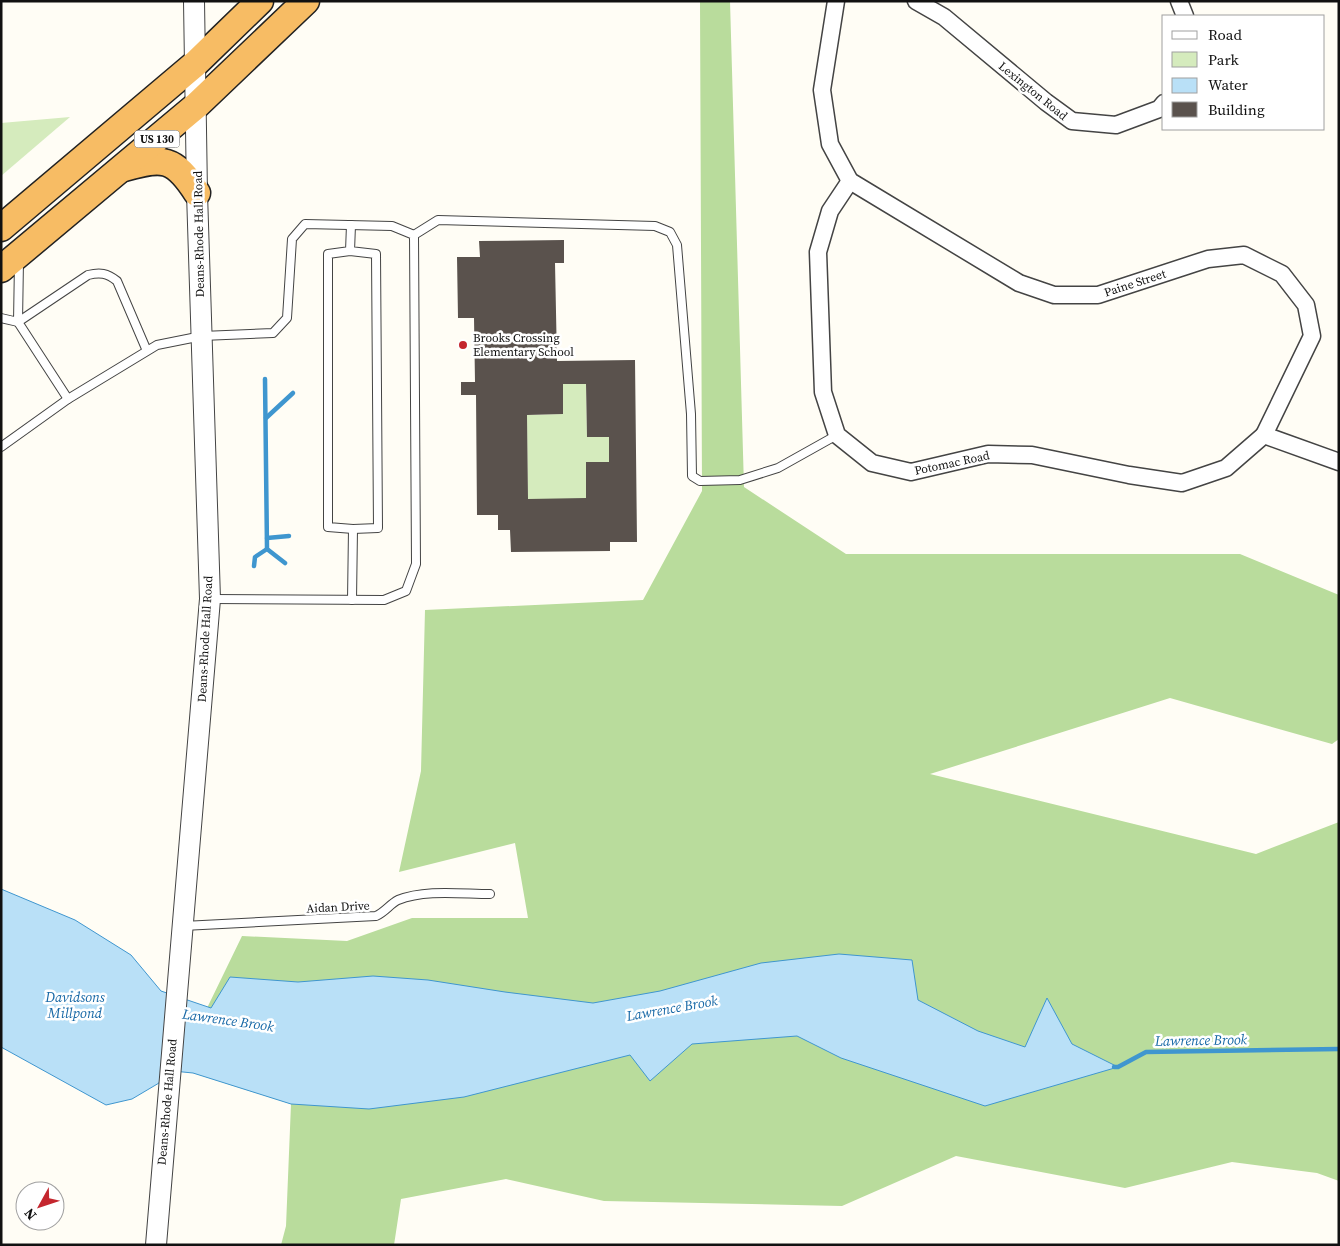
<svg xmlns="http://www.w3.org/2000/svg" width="1340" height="1246" viewBox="0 0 1340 1246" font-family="'Source Serif 4',serif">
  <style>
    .green { fill: #d5ebbd }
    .forest { fill: #b9dc9c }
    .water { fill: #b9e0f7; stroke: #3f96cf }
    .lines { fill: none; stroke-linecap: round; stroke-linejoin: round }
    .stream { stroke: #3f96cf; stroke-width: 4.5 }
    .building { fill: #5a524d; fill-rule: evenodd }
    .service-casing { stroke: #444; stroke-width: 10 }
    .minor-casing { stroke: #444; stroke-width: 19 }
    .tertiary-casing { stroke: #444; stroke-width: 22 }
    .trunk-casing { stroke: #222; stroke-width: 29 }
    .service { stroke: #fff; stroke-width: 8 }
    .minor { stroke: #fff; stroke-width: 16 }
    .tertiary { stroke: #fff; stroke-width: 20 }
    .trunk { stroke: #f7bc64; stroke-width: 26 }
    .poi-dot { fill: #c4262e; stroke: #fff; stroke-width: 2 }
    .labels { text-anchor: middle; stroke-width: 5; stroke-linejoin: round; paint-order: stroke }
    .shield { fill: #fff; stroke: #585858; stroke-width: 1 }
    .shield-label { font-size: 11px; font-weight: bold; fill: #111 }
    .street-label { font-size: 12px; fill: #111; stroke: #fff }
    .poi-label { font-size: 12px; fill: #111; stroke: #fff; text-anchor: start }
    .water-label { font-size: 14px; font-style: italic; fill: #1768a6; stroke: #fff }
  </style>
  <rect width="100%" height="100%" fill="#fffdf5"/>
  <!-- green -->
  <g class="green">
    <path d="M70,117l-69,59v-53z"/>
    <path d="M563,384h23l1,53h22v25h-23v36l-58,21 -1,-104 36,-1z"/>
  </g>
  <!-- forest -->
  <path class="forest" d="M700,1h30l14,486 102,67h394l99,41v144l-7,5 -162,-46 -240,76 326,80 83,-32v359l-22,-8 -85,-11 -107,26 -169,-32 -114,50 -238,-5 -98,-22 -105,20 -7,46h-113l5,-19 5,-122 -98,-31v-36l49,-101 105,5 65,-23h116l-13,-75 -116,29 22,-101 4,-161 218,-10 59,-109z"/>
  <!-- water -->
  <path class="water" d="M1,889l74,31 56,35 30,36 50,17 19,-31 68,5 75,-6 55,4 77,12 88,11 67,-12 101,-28 78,-9 73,6 6,40 60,31 47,16 22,-49 25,46 46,23 -133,39 -144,-48 -44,-22 -105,8 -42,37 -20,-26 -166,42 -95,12 -78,-5 -98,-31 -30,-3 -4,13 -27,16 -26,6 -105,-58z"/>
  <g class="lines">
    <!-- stream -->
    <g class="stream">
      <path d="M265,379l2,170 18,14"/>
      <path d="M266,418l27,-25"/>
      <path d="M267,538l22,-2"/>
      <path d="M254,566l1,-9 12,-8"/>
      <path d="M1114,1067h4l28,-15 193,-3"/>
    </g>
  </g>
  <!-- building -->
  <path class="building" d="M564,240v23h-9l2,98 78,-1 2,182h-27v9l-99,1 -1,-22h-12v-15h-21l-1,-120h-15v-13h14l-1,-64h-16l-1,-61h23l-1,-16zM563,384h23l1,53h22v25h-23v36l-58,1 -1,-84 36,-1z"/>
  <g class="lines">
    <!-- service casing -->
    <g class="service-casing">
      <g id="service">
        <path d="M414,235l24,-15 217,6 15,6 7,13 14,169 1,62 8,5 40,-1 38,-12 59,-33"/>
        <path d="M350,251l26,3 2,274 -25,1 -25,-2v-273l22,-3 1,-26"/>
        <path d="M1,318l17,4 1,-61"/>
        <path d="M147,351l-30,-70c-10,-8 -17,-9 -29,-6l-70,47 50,77 89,-54 45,-9 71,-3 14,-15 5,-79 13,-15 87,2 22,9 2,329 -10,27 -22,9 -172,-1"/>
        <path d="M1,447l67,-48"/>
        <path d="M352,600l1,-71"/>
        <path d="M183,926l193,-10c9,-4 14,-12 22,-16 27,-11 64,-6 92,-6"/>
      </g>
    </g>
    <!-- minor casing -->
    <g class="minor-casing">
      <g id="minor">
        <path d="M836,1l-14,89 8,54 20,37 169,102 35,12h44l110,-36 36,-4 38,19 24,31 6,31 -48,99 75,27"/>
        <path d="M916,1l28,16 102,85 26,19 44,4 43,-16 5,-6"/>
        <path d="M1179,1l6,15"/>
        <path d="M850,181l-20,30 -12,41 5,140 14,43 35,28 39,9 77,-18 44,1 97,20 53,8 44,-15 38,-33"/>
      </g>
    </g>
    <!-- tertiary casing -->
    <g class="tertiary-casing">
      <path id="tertiary" d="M156,1245l54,-646 -13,-406 -3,-192"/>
    </g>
    <!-- trunk casing -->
    <g class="trunk-casing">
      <g id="trunk">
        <path d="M124,168c39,-11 50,-11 73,25"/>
        <path d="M1,228l194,-164 65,-63"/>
        <path d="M1,269l196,-164 109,-104"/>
      </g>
    </g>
    <!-- service -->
    <use href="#service" class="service"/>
    <!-- minor -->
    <use href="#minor" class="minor"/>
    <!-- tertiary -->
    <use href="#tertiary" class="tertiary"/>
    <!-- trunk -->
    <use href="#trunk" class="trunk"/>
  </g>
  <!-- markers -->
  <circle class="poi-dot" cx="463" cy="345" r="5"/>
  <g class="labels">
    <!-- shield labels -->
    <rect class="shield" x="134.5" y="130.5" width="45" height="17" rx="4"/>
    <g class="shield-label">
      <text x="157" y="143">US 130</text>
    </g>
    <!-- street labels -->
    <g class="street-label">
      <text transform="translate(1033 91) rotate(39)" y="4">Lexington Road</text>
      <text transform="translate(199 234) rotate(-91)" y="4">Deans-Rhode Hall Road</text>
      <text transform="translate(1135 283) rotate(-18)" y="4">Paine Street</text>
      <text transform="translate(952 463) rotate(-12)" y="4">Potomac Road</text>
      <text transform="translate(205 639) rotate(-87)" y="4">Deans-Rhode Hall Road</text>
      <text transform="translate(338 907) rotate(-3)" y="4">Aidan Drive</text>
      <text transform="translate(167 1102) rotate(-85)" y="4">Deans-Rhode Hall Road</text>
    </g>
    <!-- poi labels -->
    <g class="poi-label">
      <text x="473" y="342">Brooks Crossing<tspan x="473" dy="14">Elementary School</tspan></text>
    </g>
    <!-- water labels -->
    <g class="water-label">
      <text x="75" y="1002">Davidsons<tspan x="75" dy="16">Millpond</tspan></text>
      <text transform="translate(672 1008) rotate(-10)" y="5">Lawrence Brook</text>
      <text transform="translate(228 1020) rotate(8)" y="5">Lawrence Brook</text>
      <text transform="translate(1201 1040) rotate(-1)" y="5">Lawrence Brook</text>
    </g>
  </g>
  <!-- border -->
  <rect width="1340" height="1246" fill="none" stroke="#111111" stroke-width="5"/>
  <!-- legend -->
  <rect x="1162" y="15" width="162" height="115" fill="#ffffff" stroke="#a0a0a0"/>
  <rect x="1172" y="31" width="25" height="8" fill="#ffffff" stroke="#a0a0a0"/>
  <text x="1208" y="40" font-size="15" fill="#111111">Road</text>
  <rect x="1172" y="52" width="25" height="15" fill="#d5ebbd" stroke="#a0a0a0"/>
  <text x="1208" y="65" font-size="15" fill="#111111">Park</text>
  <rect x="1172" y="78" width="25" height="15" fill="#b9e0f7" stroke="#a0a0a0"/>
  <text x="1208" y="90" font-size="15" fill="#111111">Water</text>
  <rect x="1172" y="102" width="25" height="15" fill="#5a524d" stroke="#a0a0a0"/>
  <text x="1208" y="115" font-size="15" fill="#111111">Building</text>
  <!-- north arrow -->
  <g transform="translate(40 1206) rotate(230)"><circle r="24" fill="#ffffff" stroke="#a0a0a0"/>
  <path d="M0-4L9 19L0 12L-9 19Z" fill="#c4262e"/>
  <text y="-8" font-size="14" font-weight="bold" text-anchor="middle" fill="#111111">N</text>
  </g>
</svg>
